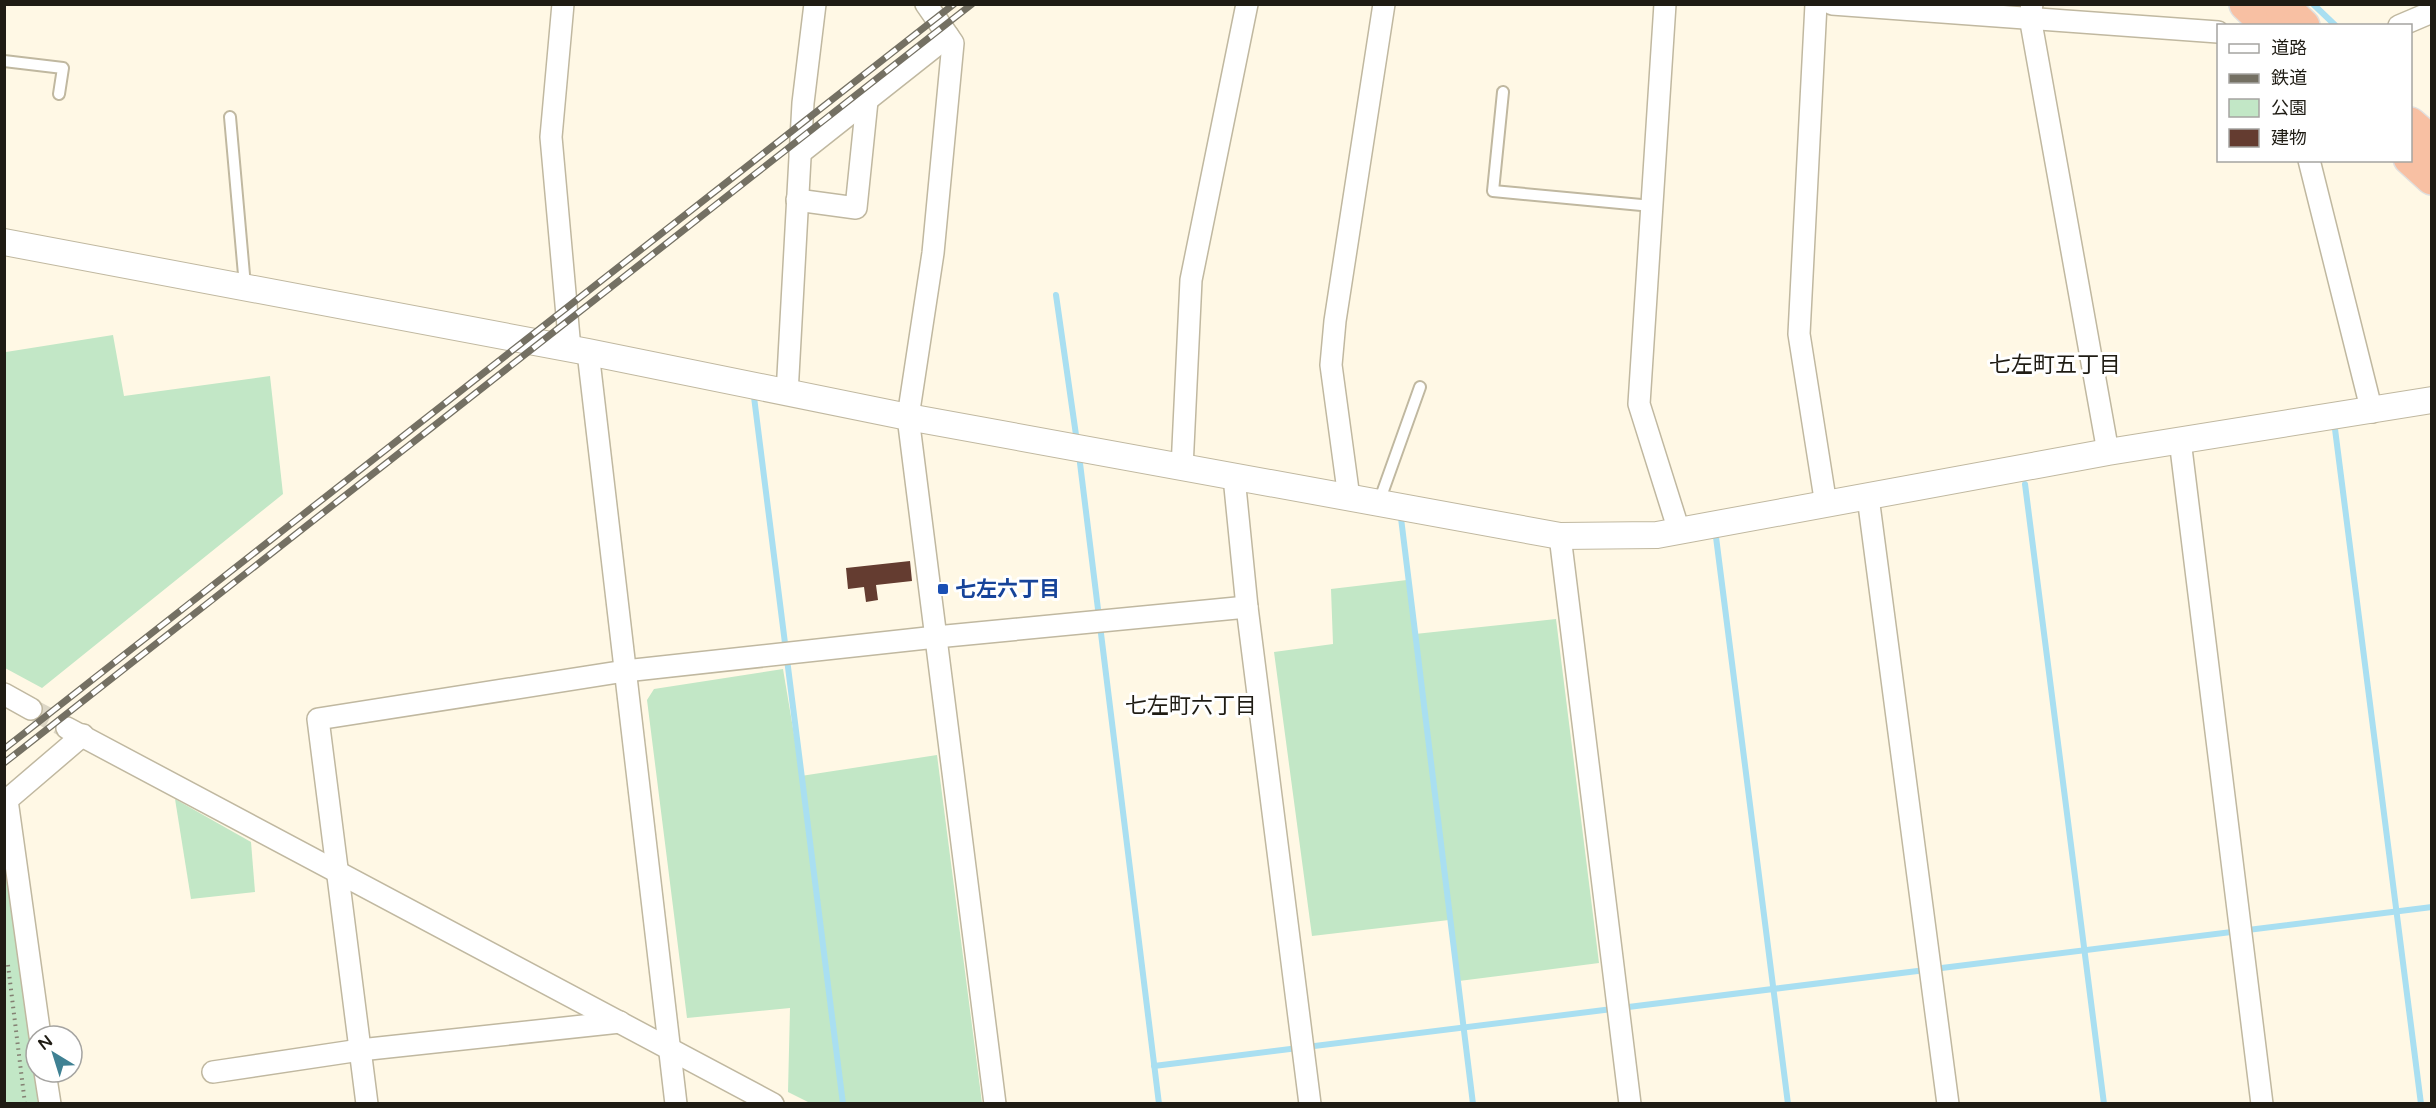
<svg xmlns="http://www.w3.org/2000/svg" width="2436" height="1108" viewBox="0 0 2436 1108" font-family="'Varela Round','Noto Sans JP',sans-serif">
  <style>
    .green { fill: #c2e7c6 }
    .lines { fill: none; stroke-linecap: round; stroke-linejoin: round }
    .stream { stroke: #a9dff1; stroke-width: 6 }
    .building { fill: #643c30 }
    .minor-tunnel { stroke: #ddd7c6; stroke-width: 21; stroke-dasharray: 21 10; stroke-linecap: butt }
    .service-casing { stroke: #c0b8a0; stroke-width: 14 }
    .minor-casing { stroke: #c0b8a0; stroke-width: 24 }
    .tertiary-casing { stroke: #c0b8a0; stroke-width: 28 }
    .trunk-casing { stroke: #e0dfde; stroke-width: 36 }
    .path { stroke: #848073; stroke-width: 4; stroke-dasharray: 1.5 4.5; stroke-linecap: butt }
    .service { stroke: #fff; stroke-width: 10 }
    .minor { stroke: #fff; stroke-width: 21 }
    .tertiary { stroke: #fff; stroke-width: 26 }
    .trunk { stroke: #f8c0a3; stroke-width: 33 }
    .rail-casing { stroke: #747063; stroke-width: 7 }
    .rail { stroke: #fff; stroke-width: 4.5; stroke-dasharray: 14; stroke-linecap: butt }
    .transit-dot { fill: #1a4fb4; stroke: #fff; stroke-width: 2 }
    .labels { text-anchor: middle; stroke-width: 6; stroke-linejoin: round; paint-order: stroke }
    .transit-label { font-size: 21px; font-weight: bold; fill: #164399; stroke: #fff; text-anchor: start }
    .neighbourhood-label { font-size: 22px; fill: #1f1c14; stroke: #fff }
  </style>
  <rect width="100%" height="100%" fill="#fff8e5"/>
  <!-- green -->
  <g class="green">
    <path d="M113,335l11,61 146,-20 13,118 -241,194 -37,-20 1,-316z"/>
    <path d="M1407,580l8,54 141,-15 43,344 -140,18 -10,-61 -137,16 -38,-284 59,-8 -2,-55z"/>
    <path d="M783,669l18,107 136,-21 45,348h-172l-22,-11 2,-84 -103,10 -40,-318 7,-11z"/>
    <path d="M175,799l76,43 4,50 -64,7z"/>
    <path d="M6,845l32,258 -33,1z"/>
  </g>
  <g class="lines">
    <!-- stream -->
    <g class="stream">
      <path d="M2313,4l23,22"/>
      <path d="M1056,295l21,147"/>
      <path d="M754,397l89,707"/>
      <path d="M2335,429l86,675"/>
      <path d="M1079,455l80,649"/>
      <path d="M2025,484l79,620"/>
      <path d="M1401,518l72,586"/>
      <path d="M1716,537l72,567"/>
      <path d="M1154,1066l1278,-159"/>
    </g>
  </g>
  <!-- building -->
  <path class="building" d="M910,561l2,20 -36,4 2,15 -12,2 -2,-15 -16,2 -2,-21z"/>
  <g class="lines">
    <!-- minor-tunnel -->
    <path class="minor-tunnel" d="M31,709l36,19"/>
    <!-- service casing -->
    <g class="service-casing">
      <g id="service">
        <path d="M4,61l59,7 -4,26"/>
        <path d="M1503,92l-10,99 159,15"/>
        <path d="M230,117l15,169"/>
        <path d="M1379,502l41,-115"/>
      </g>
    </g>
    <!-- minor casing -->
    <g class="minor-casing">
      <g id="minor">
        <path d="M563,4l-12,133 19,212"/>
        <path d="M926,4l27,39 -20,210 -25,164 87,687"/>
        <path d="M1665,4l-26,400 40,127"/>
        <path d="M1816,4l-17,330 27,171"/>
        <path d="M1832,4l386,28"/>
        <path d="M2032,4l-2,13 78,435"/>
        <path d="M2399,26l33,-14"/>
        <path d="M800,153l148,-117"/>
        <path d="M2309,160l63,252"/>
        <path d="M797,200l59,8 11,-107"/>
        <path d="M588,352l88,752"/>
        <path d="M787,394l16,-291 12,-99"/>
        <path d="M2180,440l82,664"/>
        <path d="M1182,468l9,-188 56,-276"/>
        <path d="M1234,477l13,130 63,497"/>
        <path d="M1868,497l80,607"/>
        <path d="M1349,498l-18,-133 4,-44 49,-317"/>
        <path d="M1560,536l70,568"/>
        <path d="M4,694l27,15"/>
        <path d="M67,728l706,376"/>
        <path d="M40,1036l-33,-236 76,-65"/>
        <path d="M45,1072l5,32"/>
        <path d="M213,1072l147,-22 260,-28"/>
        <path d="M367,1104l-49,-385 307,-48 311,-34 311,-30"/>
      </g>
    </g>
    <!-- tertiary casing -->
    <g class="tertiary-casing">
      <path id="tertiary" d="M4,242l584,110 320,65 652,119 97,-1 451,-83 324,-52"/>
    </g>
    <!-- trunk casing -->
    <g class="trunk-casing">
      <g id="trunk">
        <path d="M2246,4l23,22"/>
        <path d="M2280,4l23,22"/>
        <path d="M2410,124l22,19"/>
        <path d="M2410,158l22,20"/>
      </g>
    </g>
    <!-- path -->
    <path class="path" d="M8,965l17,139"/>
    <!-- service -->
    <use href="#service" class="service"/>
    <!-- minor -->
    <use href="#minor" class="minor"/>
    <!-- tertiary -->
    <use href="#tertiary" class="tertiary"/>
    <!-- trunk -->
    <use href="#trunk" class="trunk"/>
    <!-- rail casing -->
    <g class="rail-casing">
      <g id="rail">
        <path d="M4,749l950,-745"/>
        <path d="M4,763l968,-759"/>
      </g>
    </g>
    <!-- rail -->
    <use href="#rail" class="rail"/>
  </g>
  <!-- markers -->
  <rect class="transit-dot" x="937" y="583" width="12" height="12" rx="3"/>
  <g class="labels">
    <!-- transit labels -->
    <g class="transit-label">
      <text x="955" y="596">七左六丁目</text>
    </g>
    <!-- neighbourhood labels -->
    <g class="neighbourhood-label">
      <text x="2055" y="372">七左町五丁目</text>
      <text x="1191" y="713">七左町六丁目</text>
    </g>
  </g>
  <!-- border -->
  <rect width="2436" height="1108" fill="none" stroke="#1f1c14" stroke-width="12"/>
  <!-- legend -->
  <rect x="2217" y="24" width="195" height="138" fill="#ffffff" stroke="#a5a4a1" stroke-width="1.5"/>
  <rect x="2229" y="44" width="30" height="9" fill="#ffffff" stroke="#a5a4a1" stroke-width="1.5"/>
  <text x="2271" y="54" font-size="18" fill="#1f1c14">道路</text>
  <rect x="2229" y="74" width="30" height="9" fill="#747063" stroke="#a5a4a1" stroke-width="1.5"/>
  <text x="2271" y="84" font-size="18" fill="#1f1c14">鉄道</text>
  <rect x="2229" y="99" width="30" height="18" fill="#c2e7c6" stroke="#a5a4a1" stroke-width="1.5"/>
  <text x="2271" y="114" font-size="18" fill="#1f1c14">公園</text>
  <rect x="2229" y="129" width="30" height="18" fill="#643c30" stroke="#a5a4a1" stroke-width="1.5"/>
  <text x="2271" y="144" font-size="18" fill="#1f1c14">建物</text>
  <!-- north arrow -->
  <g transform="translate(54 1054) rotate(322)"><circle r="28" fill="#ffffff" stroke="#a5a4a1" stroke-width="1.5"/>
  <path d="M0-4.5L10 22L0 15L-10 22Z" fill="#3f8193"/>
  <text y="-9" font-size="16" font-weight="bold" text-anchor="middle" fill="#1f1c14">N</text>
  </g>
</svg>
